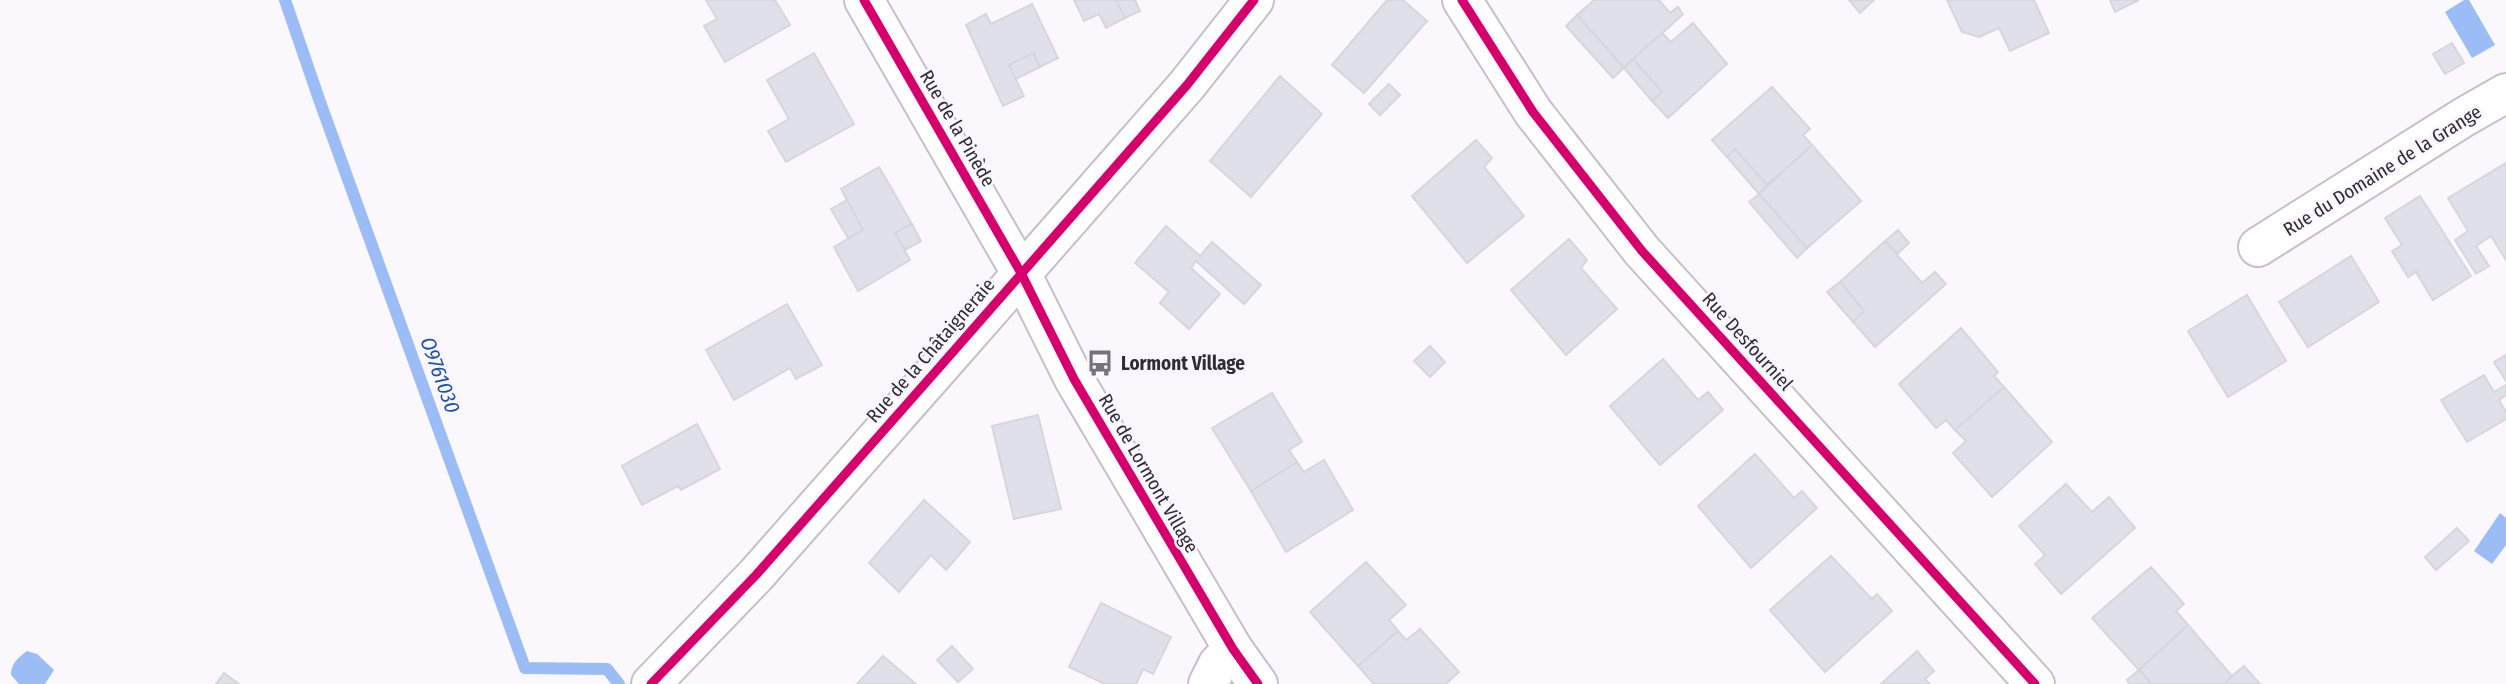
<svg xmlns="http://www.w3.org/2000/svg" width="2506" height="684" viewBox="0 0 2506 684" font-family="'Fira Sans Condensed',sans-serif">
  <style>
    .water { fill: #9cbcf6 }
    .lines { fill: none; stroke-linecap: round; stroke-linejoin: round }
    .stream { stroke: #9cbcf6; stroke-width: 12 }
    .building { fill: #e0e0e8; stroke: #d7d6dd; stroke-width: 2 }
    .minor-casing { stroke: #c4c2c7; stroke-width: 42 }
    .minor { stroke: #fefeff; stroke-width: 38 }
    .cycleway-casing { stroke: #f9f6fe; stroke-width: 13 }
    .cycleway { stroke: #d6006c; stroke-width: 9 }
    .labels { text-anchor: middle; stroke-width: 5; stroke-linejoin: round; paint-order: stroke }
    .street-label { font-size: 19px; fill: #2f2c34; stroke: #f9f6fe }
    .poi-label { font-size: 19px; font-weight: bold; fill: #2f2c34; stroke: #f9f6fe; text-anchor: start }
    .water-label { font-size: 21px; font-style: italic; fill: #1d50ae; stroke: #f9f6fe }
  </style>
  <rect width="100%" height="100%" fill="#faf8fc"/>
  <!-- water -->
  <g class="water">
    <path d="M2464,0h5l26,45 -23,13 -27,-46z"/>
    <path d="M2500,513l6,5v27l-14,19 -18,-13z"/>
    <path d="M27,651l10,3 17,16 -9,14h-26l-8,-9c0,-12 7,-17 16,-24z"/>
  </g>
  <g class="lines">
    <!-- stream -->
    <path class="stream" d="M285,0l35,102 205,566 82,1 12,15"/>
  </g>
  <!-- building -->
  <g class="building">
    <path d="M706,0h69l15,25 -65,37 -21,-36 13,-7z"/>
    <path d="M1074,0h42l9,18 -19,10 -7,-14 -15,7z"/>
    <path d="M1116,0h19l5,11 -15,7z"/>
    <path d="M1387,0h16l24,21 -63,72 -32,-28z"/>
    <path d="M1594,0h65l11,13 8,-6 5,7 -59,54 -47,-53z"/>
    <path d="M1849,0h25l-14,13z"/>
    <path d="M1947,0h87l15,33 -39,18 -11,-23 -20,9 -17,-5z"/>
    <path d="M2110,0h29l-24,12z"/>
    <path d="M1032,4l26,54 -18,9 -7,-14 -24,12 15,31 -21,10 -37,-81 20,-11 5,10z"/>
    <path d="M1577,15l47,53 -11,10 -47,-52z"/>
    <path d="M1693,23l34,41 -59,54 -16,-17 10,-9 -29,-33 29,-26 9,9z"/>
    <path d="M2452,43l12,20 -19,11 -12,-20z"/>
    <path d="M814,53l40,71 -68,38 -18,-31 21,-12 -22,-39z"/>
    <path d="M1033,53l7,14 -24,12 -7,-14z"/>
    <path d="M1633,59l29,33 -10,9 -28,-33z"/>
    <path d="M1280,76l42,38 -71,83 -41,-36z"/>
    <path d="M1389,84l11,11 -20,20 -11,-11z"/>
    <path d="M1772,87l38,42 -7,6 9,10 -45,40 -32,-36 -8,8 -15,-17z"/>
    <path d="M1476,140l16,18 -8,9 40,49 -57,47 -55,-67z"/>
    <path d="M1812,145l49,56 -54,47 -48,-54z"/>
    <path d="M1735,149l32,36 -8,9 -32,-37z"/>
    <path d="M2506,163v97l-15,-24 -15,10 13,20 -13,8 -21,-34 13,-9 -20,-33z"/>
    <path d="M879,167l33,57 -17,9 15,27 -52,31 -24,-44 29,-17 -22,-41z"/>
    <path d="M1759,194l48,54 -10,10 -48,-56z"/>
    <path d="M2420,196l51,80 -38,24 -17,-28 -8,5 -16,-26 10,-6 -17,-27z"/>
    <path d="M847,200l16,30 -15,8 -17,-29z"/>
    <path d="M912,224l9,17 -16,9 -10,-17z"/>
    <path d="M1166,226l34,30 12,-14 49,43 -17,19 -48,-43 -5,7 29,26 -31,35 -29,-26 9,-11 -34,-29z"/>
    <path d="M1898,230l11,13 -12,11 -12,-13z"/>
    <path d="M1569,239l18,21 -6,8 36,41 -51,46 -55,-65z"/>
    <path d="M1885,241l37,42 13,-11 11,12 -71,63 -22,-25 11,-11 -24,-29z"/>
    <path d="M2351,256l28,46 -71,45 -29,-45z"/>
    <path d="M1840,282l24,29 -11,11 -26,-30z"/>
    <path d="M2247,295l39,66 -58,36 -40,-66z"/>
    <path d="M787,304l35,61 -26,14 -6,-11 -56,32 -28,-50z"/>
    <path d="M1961,328l37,44 -4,4 10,11 -49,43 -9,-10 -10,8 -37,-44z"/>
    <path d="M1430,346l15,16 -15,15 -16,-16z"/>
    <path d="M2506,355v26l-12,-19z"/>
    <path d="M1663,359l35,41 10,-8 15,18 -63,55 -50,-59z"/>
    <path d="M2484,375l10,17 12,-7v10l-7,5 7,12v7l-39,23 -26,-42z"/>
    <path d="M2004,387l48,55 -60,55 -39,-44 13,-12 -11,-11z"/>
    <path d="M1272,393l30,49 -13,8 8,12 -46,29 -39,-63z"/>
    <path d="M1038,415l23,94 -47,10 -22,-93z"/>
    <path d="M697,424l23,45 -39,21 -3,-4 -36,19 -20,-39z"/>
    <path d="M1755,454l39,44 8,-7 15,17 -66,60 -53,-62z"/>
    <path d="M1324,460l29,50 -67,42 -35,-61 46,-29 7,10z"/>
    <path d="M2066,484l26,28 17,-15 26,31 -74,66 -26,-30 10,-9 -26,-29z"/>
    <path d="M924,500l46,42 -24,28 -15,-15 -32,37 -30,-29z"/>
    <path d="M2457,528l12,13 -33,29 -11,-13z"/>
    <path d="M1831,556l41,43 5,-5 15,17 -67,61 -55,-62z"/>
    <path d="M1366,562l40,43 -17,15 9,11 -40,35 -48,-54z"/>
    <path d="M2151,567l33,37 -8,7 12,14 -49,45 -47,-52z"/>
    <path d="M1101,603l70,34 -18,37 -10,-5 -7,15h-31l-36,-17z"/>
    <path d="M2188,625l44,51 -8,8h-72l-13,-14z"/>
    <path d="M1420,629l39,43 -13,12h-72l-16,-18 40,-35 8,9z"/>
    <path d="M952,646l21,23 -15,13 -21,-22z"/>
    <path d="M1917,651l17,20 -9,8 5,5h-49z"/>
    <path d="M883,656l33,28h-59z"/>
    <path d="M2244,666l16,18h-36l8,-8z"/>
    <path d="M2139,670l13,14h-22l-3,-4z"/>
    <path d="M224,673l15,11h-23z"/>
  </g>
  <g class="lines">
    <!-- minor casing -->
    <g class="minor-casing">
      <g id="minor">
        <path d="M864,0l157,273 53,106 159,270 25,35"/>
        <path d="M1462,0l71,112 109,139 393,433"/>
        <path d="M2258,247l206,-130 42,-24"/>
        <path d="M651,684l105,-109 181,-205 250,-285 67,-85"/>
        <path d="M1208,684l10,-20 15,-15"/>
      </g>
    </g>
    <!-- minor -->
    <use href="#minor" class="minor"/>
    <!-- cycleway casing -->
    <g class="cycleway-casing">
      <g id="cycleway">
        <path d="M864,0l157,273 53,106 159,270 25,35"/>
        <path d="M1462,0l71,112 109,139 393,433"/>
        <path d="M651,684l105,-109 181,-205 250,-285 67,-85"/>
      </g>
    </g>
    <!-- cycleway -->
    <use href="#cycleway" class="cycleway"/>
  </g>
  <!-- icons -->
  <defs>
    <g id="bus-bare" transform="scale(2.1)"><path d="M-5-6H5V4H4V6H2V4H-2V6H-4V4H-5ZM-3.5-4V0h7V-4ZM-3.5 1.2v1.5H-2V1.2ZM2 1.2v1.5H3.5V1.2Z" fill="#76737a" stroke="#f9f6fe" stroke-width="2.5" paint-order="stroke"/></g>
  </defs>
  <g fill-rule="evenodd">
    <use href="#bus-bare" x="1100" y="363"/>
  </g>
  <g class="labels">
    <!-- street labels -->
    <g class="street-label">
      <text transform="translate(958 128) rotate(60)" y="7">Rue de la Pinède</text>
      <text transform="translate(2382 170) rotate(-32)" y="7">Rue du Domaine de la Grange</text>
      <text transform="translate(1748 341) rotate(48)" y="7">Rue Desfourniel</text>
      <text transform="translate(930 350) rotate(-49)" y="7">Rue de la Châtaigneraie</text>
      <text transform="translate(1149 473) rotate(60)" y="7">Rue de Lormont Village</text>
    </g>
    <!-- poi labels -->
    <g class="poi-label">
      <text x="1121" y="370">Lormont Village</text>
    </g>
    <!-- water labels -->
    <g class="water-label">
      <text transform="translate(440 375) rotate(70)" y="7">O9761030</text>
    </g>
  </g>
</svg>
